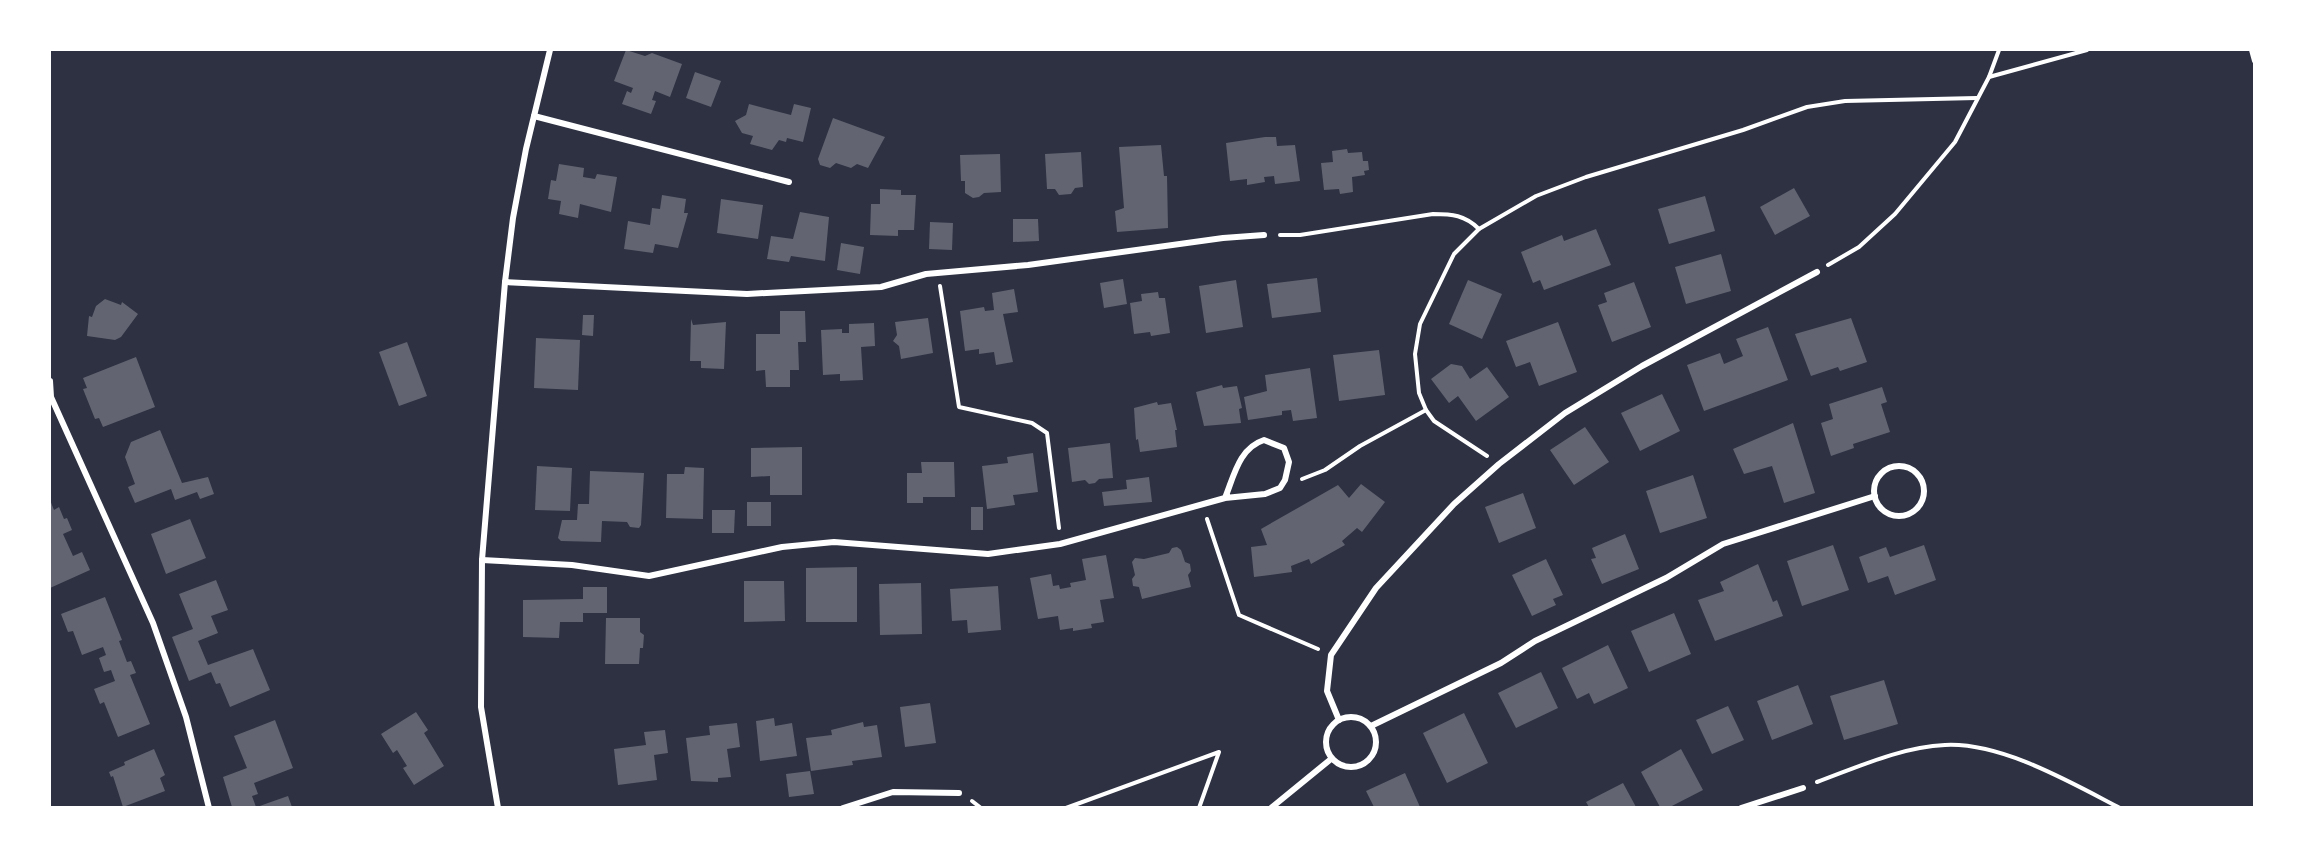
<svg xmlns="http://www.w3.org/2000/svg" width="2304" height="857" viewBox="0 0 2304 857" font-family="Ubuntu,sans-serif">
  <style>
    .building { fill: #626471 }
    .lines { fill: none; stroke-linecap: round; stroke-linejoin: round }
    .path { stroke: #fff; stroke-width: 4 }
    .minor { stroke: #fff; stroke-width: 6 }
  </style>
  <rect width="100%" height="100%" fill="#2d3142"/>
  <!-- building -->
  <g class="building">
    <path d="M626,50l19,6 7,-3 30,11 -12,33 -15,-6 -3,9 4,1 -5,13 -29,-10 5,-13 4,2 2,-5 -19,-7z"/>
    <path d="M695,72l26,9 -10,26 -25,-9z"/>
    <path d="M749,104l42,11 3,-11 17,4 -8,34 -16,-4 -1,4 -7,-2 -7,10 -22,-6 3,-8 -11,-3 -7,-12 11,-6z"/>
    <path d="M833,118l52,19 -17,31 -11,-4 -6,4 -15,-5 -6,5 -10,-3 -2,-6z"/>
    <path d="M1265,137h11l1,9 18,-1 5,36 -25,3 -1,-8 -10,1 1,5 -18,3v-6l-17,2 -4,-38z"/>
    <path d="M1161,145l3,31h3l1,52 -51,4 -2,-21 9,-3 -5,-61z"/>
    <path d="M1347,149l1,4 14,-1 1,9h5l1,9 -5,1 1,4 -13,2 1,15 -13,2 -1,-5 -15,1 -3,-27 12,-1 -1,-11z"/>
    <path d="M1081,152l2,35 -8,1 -4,6 -12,1 -4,-6h-8l-2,-35z"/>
    <path d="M1000,154l1,38 -17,1 -5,4 -6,1 -8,-5v-12h-4l-1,-26z"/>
    <path d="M559,164l25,4 -1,9 12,2 2,-5 20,3 -6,35 -31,-8 -2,14 -19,-4 2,-13 -13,-2 3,-19 5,1z"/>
    <path d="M1794,188l16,28 -35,19 -15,-28z"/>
    <path d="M880,189l21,1v5h15l-2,35h-16v6l-28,-1 1,-31h9z"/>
    <path d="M662,195l24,4 -2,14h4l-10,35 -23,-4 -2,9 -29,-4 4,-28 22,4 2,-17 8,1z"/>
    <path d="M1705,196l10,35 -46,13 -11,-35z"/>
    <path d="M721,199l42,6 -5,34 -41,-6z"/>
    <path d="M800,212l29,5 -4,44 -34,-5 -2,6 -22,-3 4,-23 22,3z"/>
    <path d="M1013,219h25l1,22 -26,1z"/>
    <path d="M930,222l23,1 -1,27 -23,-1z"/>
    <path d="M1596,229l15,36 -67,25 -4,-10 -7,3 -12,-31 41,-17 2,6z"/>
    <path d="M841,243l23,4 -4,27 -23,-4z"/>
    <path d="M1721,254l10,37 -45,13 -11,-37z"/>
    <path d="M1317,278l4,34 -49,6 -5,-34z"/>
    <path d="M1123,279l4,25 -23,4 -4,-25z"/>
    <path d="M1236,280l7,47 -37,6 -7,-47z"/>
    <path d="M1468,280l34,14 -20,45 -33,-15z"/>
    <path d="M1634,282l17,45 -39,15 -14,-37 9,-3 -3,-9z"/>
    <path d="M1014,289l4,23 -15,2 10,48 -17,3 -2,-13 -15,2v-5l-14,2 -5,-40 24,-4 1,4 9,-1 -2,-17z"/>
    <path d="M1158,292l1,6h6l5,35 -19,3 -1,-4 -16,2 -4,-31 12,-2 -1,-7z"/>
    <path d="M105,299l16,6 1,-3 16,12 -17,23 -6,3 -28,-4 2,-20 3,1 4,-11z"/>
    <path d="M780,311h25l1,31h-8l1,28h-9v17h-24l-1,-17 -9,1v-37h24z"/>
    <path d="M583,315h11l-1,21 -11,-1z"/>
    <path d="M928,318l5,35 -32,6 -2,-13 -6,-5 4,-6 -2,-13z"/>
    <path d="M1851,318l16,44 -27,9 -2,-4 -27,9 -16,-42z"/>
    <path d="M691,319l2,6 33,-3 -2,47 -23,-1v-7h-11z"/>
    <path d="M1558,322l19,50 -38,14 -9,-24 -14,5 -10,-26z"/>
    <path d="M874,323l1,23 -14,1 2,33 -23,1v-7l-17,1 -2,-45 21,-1v4h7v-9z"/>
    <path d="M1768,327l20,53 -84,31 -17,-46 33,-12 4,11 19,-8 -7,-17z"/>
    <path d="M536,338l44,2 -2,50 -44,-2z"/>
    <path d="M407,342l20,54 -28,10 -20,-54z"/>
    <path d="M1379,350l6,45 -46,6 -6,-46z"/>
    <path d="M136,357l19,50 -52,20 -4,-9 -4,1 -12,-30 4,-1 -4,-10z"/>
    <path d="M1451,364l11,2 8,13 17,-12 22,30 -33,24 -18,-25 -9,7 -18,-24z"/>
    <path d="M1310,368l7,50 -24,3 -2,-11 -9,1v4l-34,5 -4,-23 23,-6 -2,-16z"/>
    <path d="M1222,385l1,3 14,-2 5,22 -3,1 2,14 -37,3 -8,-34z"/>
    <path d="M1882,387l5,15 -6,2 9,28 -37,12 1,4 -23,8 -10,-33 12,-4 -4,-15z"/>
    <path d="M1662,394l18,37 -40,20 -19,-38z"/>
    <path d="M1157,402l1,3 13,-2 6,27h-2l2,17 -37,5 -2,-13 -2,1 -2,-32z"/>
    <path d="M1793,423l22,70 -31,10 -12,-37 -28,8 -11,-25z"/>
    <path d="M1585,427l24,35 -35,23 -24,-35z"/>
    <path d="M160,430l22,53 26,-6 6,17 -14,5 -3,-7 -22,8 -4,-11 -36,14 -7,-16 7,-3 -10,-27 6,-15z"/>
    <path d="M1110,443l3,35 -14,1 -4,4 -6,1 -4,-4 -13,2 -4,-34z"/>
    <path d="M802,447v48h-32v-19l-19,1v-29z"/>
    <path d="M1033,453l5,39 -25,3 2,10 -28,4 -5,-43 26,-3 -1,-6z"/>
    <path d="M921,462h33l1,35h-32v6h-16v-30h15z"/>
    <path d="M537,466l35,2 -2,43 -35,-1z"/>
    <path d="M685,467l19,1 -1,51 -37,-1 1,-44h17z"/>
    <path d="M590,471l54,2 -3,52 -2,3 -9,-1 -3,-5 -25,-1 -1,21 -40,-1 -3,-3 4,-18h15l1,-16h11z"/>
    <path d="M1693,475l14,43 -47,15 -14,-42z"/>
    <path d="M1149,477l3,25 -48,4 -2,-14 25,-3 -1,-9z"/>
    <path d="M1361,484l24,18 -23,30 -5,-4 -15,13 3,4 -34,19 -2,-5 -18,7 1,6 -38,5 -3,-30 16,-2 -6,-16 77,-44 11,13z"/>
    <path d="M1523,493l13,35 -37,15 -14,-36z"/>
    <path d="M50,500l4,10 5,-3 5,12 3,-1 5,12 -9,4 10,22 9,-4 8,18 -40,18z"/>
    <rect x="747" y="502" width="24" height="24"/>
    <rect x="971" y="507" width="12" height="23"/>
    <path d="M712,510h23l-1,23h-22z"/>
    <path d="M190,519l16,39 -40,16 -15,-40z"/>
    <path d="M1625,534l14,35 -37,15 -11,-25 5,-1 -4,-10z"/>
    <path d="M1833,545l16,45 -47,16 -15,-45z"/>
    <path d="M1924,545l12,35 -41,15 -7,-19 -20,7 -9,-26 27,-10 4,10z"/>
    <path d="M1177,547l4,3 4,12 5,2 1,7 -3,4 3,12 -49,12 -3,-12 -6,-1 -1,-7 3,-4 -3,-13 3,-4 9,1 25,-6 3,-5z"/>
    <path d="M1106,555l8,43 -14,2 4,22 -13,2 1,4 -19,3v-3l-13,2 -2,-14 -20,3 -8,-41 21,-4 2,12 6,-1 1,4 11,-2 -1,-4 16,-3 -4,-21z"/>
    <path d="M1546,559l17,36 -10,4 3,6 -24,11 -20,-41z"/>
    <path d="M1758,564l15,38 4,-2 6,16 -68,25 -17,-41 26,-9 -4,-9z"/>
    <path d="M857,567v55h-51v-54z"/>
    <path d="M216,580l12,30 -17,6 7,17 -20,8 10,24 45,-16 17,41 -40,17 -10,-24 -4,1 -5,-12 -22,9 -17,-44 21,-8 -14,-35z"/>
    <path d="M744,581h40l1,40 -41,1z"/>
    <path d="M921,583l1,51 -42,1 -1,-51z"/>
    <path d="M998,586l3,44 -33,3 -1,-13 -15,1 -2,-32z"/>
    <path d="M583,587h24v26h-24v9h-23l-1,16 -36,-1v-37l60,-1z"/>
    <path d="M105,597l17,43 -3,1 8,21 4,-1 5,12 -6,2 20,49 -32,13 -14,-35 -4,2 -6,-15 21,-8 -4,-11 -7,2 -5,-14 7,-3 -3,-8 -21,8 -9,-24 -5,1 -7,-18z"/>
    <path d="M1674,613l17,41 -42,18 -18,-41z"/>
    <path d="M606,618h34v14l4,3 -1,13h-3l-1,16h-34z"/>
    <path d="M1608,645l20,43 -34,16 -5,-11 -12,6 -15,-31z"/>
    <path d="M1541,672l17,36 -42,20 -18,-35z"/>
    <path d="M1884,680l14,44 -54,16 -14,-44z"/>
    <path d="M1798,685l15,39 -41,16 -15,-39z"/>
    <path d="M930,703l6,40 -31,4 -5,-40z"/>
    <path d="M1728,706l16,34 -32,14 -16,-34z"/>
    <path d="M416,712l12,18 -4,3 20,33 -30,19 -11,-17 4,-2 -10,-16 -4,3 -12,-19z"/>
    <path d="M1464,713l24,50 -41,20 -24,-50z"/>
    <path d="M774,718l1,8 17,-3 5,33 -37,5 -4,-40z"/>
    <path d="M275,720l18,48 -39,15 4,11 -6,2 4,11h-24l-9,-30 24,-9 -13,-32z"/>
    <path d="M863,722l1,5 13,-2 5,32 -30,4 1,4 -42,6 -5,-33 26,-3 -1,-5z"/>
    <path d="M737,723l3,24 -13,2 4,28 -13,1v4l-27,-1 -5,-43 24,-3 -1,-9z"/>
    <path d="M665,730l3,23 -14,2 3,25 -39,5 -4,-36 32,-4 -2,-13z"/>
    <path d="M154,749l11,26 -5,3 5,13 -42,16 -10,-31 -2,1 -2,-5 16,-7 -1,-3z"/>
    <path d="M1681,749l22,41 -33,17h-10l-19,-35z"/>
    <path d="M810,771l4,23 -25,3 -3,-23z"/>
    <path d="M1405,773l15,34h-46l-8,-16z"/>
    <path d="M1623,783l13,24h-47l-3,-5z"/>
    <path d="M288,796l4,11h-35l11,-4z"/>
  </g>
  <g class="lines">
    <!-- path -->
    <g class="path">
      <path d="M2251,50l3,11"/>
      <path d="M1989,77l98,-27"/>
      <path d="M1280,235h20l133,-21c19,0 32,1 46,15"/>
      <path d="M1828,265l31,-18 36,-33 60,-72 34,-65 10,-27"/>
      <path d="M940,286l19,121 73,16 15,10 12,95"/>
      <path d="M1487,456l-53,-35 -8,-11 -7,-17 -4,-39 5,-30 34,-70 25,-25 57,-33 50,-19 157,-47 64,-23 38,-6 132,-3"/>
      <path d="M1302,479l23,-9 35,-24 66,-36"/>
      <path d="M1207,519l32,96 79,34"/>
      <path d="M1817,782c41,-15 84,-35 128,-37 56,-3 125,37 175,63"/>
      <path d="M972,801l9,7"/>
      <path d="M1066,808l153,-56 -20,56"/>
    </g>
    <!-- minor -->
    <g class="minor">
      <path d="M534,116l255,66"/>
      <path d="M505,282l242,12 134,-7 45,-13 102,-9 195,-27 41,-3"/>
      <path d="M50,381l1,16 102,226 33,94 23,91"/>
      <circle cx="1899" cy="491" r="25"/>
      <path d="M482,560l90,5 77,11 133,-29 52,-5 154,12 72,-10 165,-46 40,-4 15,-6 5,-8 4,-18 -5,-14 -20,-8c-25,8 -30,36 -39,58"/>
      <circle cx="1351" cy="742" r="25"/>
      <path d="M1339,720l-12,-29 4,-36 45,-67 78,-84 45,-40 66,-51 77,-47 175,-94"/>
      <path d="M1371,726l130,-63 34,-22 131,-63 57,-34 152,-48"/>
      <path d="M498,808l-17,-101 1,-147 23,-278 8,-64 13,-69 24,-99"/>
      <path d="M843,808l50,-16 66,1"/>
      <path d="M1271,808l60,-49"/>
      <path d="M1741,808l62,-20"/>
    </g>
  </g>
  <!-- border -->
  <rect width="2304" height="857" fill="none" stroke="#ffffff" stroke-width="102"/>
</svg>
